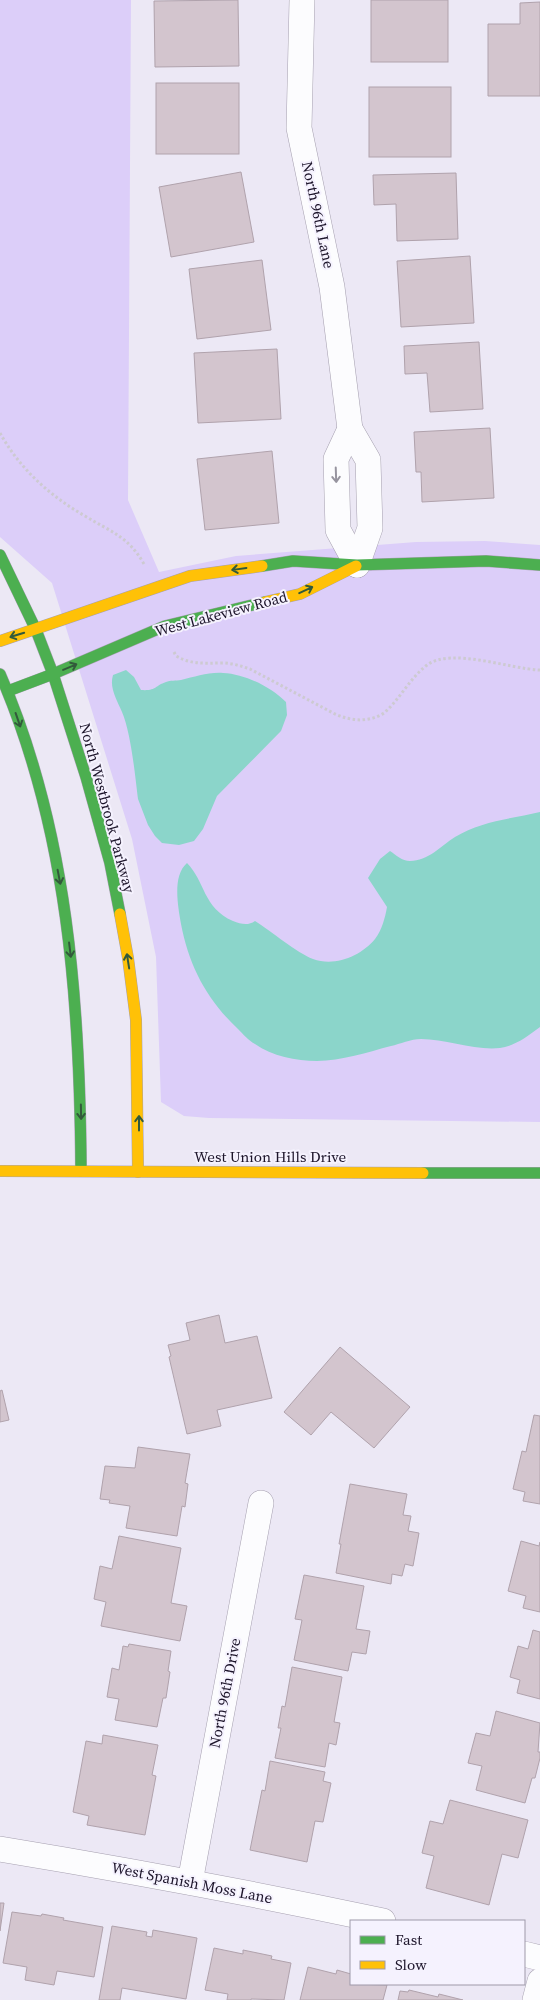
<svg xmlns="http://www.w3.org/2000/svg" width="540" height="2000" viewBox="0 0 540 2000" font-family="'Source Serif 4',serif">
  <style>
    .green { fill: #dccef9 }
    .water { fill: #8bd5ca }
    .building { fill: #d3c5ce; stroke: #b0a2ac }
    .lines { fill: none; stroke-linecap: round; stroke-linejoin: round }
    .street-casing { stroke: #a6a0b0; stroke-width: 26 }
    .fast-casing { stroke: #a6a0b0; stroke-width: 12 }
    .slow-casing { stroke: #a6a0b0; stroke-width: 12 }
    .path { stroke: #cdcad1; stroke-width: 3; stroke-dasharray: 2.5 2.5; stroke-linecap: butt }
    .street { stroke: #fcfcfe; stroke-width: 25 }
    .fast { stroke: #4caf50; stroke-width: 11 }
    .slow { stroke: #ffc107; stroke-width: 11 }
    .oneway { stroke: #97949f }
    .oneway2 { stroke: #325a3b }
    .labels { text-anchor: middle; stroke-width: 4; stroke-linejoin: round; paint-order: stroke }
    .street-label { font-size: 15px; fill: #1c142a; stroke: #f5f2fe }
  </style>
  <rect width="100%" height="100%" fill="#ece8f5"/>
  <!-- green -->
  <path class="green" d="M0,0h131l-3,500 31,72 77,-16 180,-14 69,-1 55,4v577l-331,-4 -25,-2 -23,-14 -5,-145 -24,-118 -80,-256 -52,-46z"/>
  <!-- water -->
  <g class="water">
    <path d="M126,670l8,7 7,13c16,1 13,-4 25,-8 4,-2 10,-1 15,-2 14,-3 27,-8 42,-7 22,1 48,14 63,29l1,13 -6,16 -64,65 -14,33 -9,12 -15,4 -17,-2 -7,-7 -7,-11 -10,-26c-3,-24 -7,-66 -16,-87 -5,-12 -13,-24 -9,-37z"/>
    <path d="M540,812v215c-12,9 -25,19 -40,21 -24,3 -54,-9 -79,-9 -10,0 -21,5 -30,7 -23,6 -50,15 -74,15 -21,0 -45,-5 -62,-17 -6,-3 -12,-10 -17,-15 -31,-29 -49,-63 -57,-105 -3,-18 -9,-48 6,-61 18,18 16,45 46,58 8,3 15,5 22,0 16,10 42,32 58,38 22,8 48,-3 62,-20 7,-9 10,-21 12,-32l-19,-29 12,-19 10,-8c6,4 12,10 20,10 18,0 31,-15 45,-24 26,-16 56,-18 85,-25z"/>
  </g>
  <!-- building -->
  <g class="building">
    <path d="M238,0l1,66 -84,1 -1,-66z"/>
    <rect x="371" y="0" width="77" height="62"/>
    <path d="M540,2v94h-52v-72h32v-21z"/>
    <rect x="156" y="83" width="83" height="71"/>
    <rect x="369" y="87" width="82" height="70"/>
    <path d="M241,172l13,70 -83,15 -12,-70z"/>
    <path d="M456,173l2,66 -61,2 -1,-37 -22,1 -1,-30z"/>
    <path d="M470,256l4,67 -73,4 -4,-66z"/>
    <path d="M262,260l9,70 -74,9 -8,-70z"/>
    <path d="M479,342l4,67 -53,3 -3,-39 -22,1 -1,-28z"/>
    <path d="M277,349l4,70 -83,4 -4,-70z"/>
    <path d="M490,428l4,70 -72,4 -1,-30h-5l-2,-40z"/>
    <path d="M272,451l7,72 -74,7 -8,-71z"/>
    <path d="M219,1315l6,28 32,-7 15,62 -55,12 4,16 -34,8 -18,-77 2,-1 -3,-11 22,-5 -4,-17z"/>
    <path d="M340,1347l70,60 -36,41 -43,-36 -20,23 -27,-23z"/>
    <path d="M2,1390l7,30 -9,2v-31z"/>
    <path d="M534,1415l6,1v88l-17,-3 2,-9 -12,-3 9,-38 4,1z"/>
    <path d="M138,1447l52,7 -5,29 3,1 -3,23 -3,-1 -5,30 -51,-8 4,-22 -21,-3 1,-3 -10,-1 5,-33 30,2z"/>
    <path d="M350,1484l57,10 -4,21 8,1 -3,15 11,2 -6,33 -8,-2 -3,12 -10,-2 -1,10 -55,-11 5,-29h-2z"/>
    <path d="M119,1536l62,12 -10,55 16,3 -7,35 -79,-15 5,-24 -12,-3 6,-33 12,3z"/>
    <path d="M521,1541l18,5 1,-4v70l-17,-4 3,-12 -18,-5z"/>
    <path d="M304,1575l60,11 -8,43 14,2 -4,23 -14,-2 -4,19 -54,-11 8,-40 -7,-1z"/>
    <path d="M533,1630l7,2v67l-23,-6 3,-13 -10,-3 8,-31 10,3z"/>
    <path d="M129,1644l42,7 -3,20 2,1 -4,26h-3l-6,29 -42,-7 4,-21 -12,-2 5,-29 7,2 4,-24 5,1z"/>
    <path d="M292,1667l50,10 -8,45 6,1 -4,22 -7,-2 -4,24 -50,-9 6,-30h-3l4,-22 3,1z"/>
    <path d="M496,1711l44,12 -2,29h2v6l-5,20h-3l-7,25 -49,-13 6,-24 -14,-3 8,-30 14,3z"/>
    <path d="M103,1735l55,10 -6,30 4,1 -11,59 -58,-10 2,-9 -16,-4 13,-71 16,3z"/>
    <path d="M270,1761l55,11 -2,9 8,2 -8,39 -8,-1 -8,41 -57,-12 12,-60 3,1z"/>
    <path d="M450,1800l78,20 -10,38 -16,-4 -13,51 -63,-17 8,-32 -12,-3 8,-32 13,3z"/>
    <path d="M0,1903h4l-4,28z"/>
    <path d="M12,1912l29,4 1,-2 22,4 -1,2 40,7 -9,50 -37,-6 -3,14 -29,-5 2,-13 -24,-4z"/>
    <path d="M112,1926l35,6 -1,4 6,1 1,-7 44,8 -11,61 -64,-11 -2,12h-21z"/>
    <path d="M214,1948l29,6v-4l29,6 -1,3 20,4 -7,37 -33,-1v1h-24l1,-6 -23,-4z"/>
    <path d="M308,1967l28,7 1,-4 14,4v10l36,1 -4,15h-83z"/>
    <path d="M409,1990l29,7 1,-3 24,6h-65l2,-9 8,1z"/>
  </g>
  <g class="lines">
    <!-- street casing -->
    <g class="street-casing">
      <g id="street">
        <path d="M302,0l-3,128 33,159 18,142 18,31 2,68 -13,37"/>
        <path d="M350,429l-14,30 2,71 19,35"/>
        <path d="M0,1849c128,21 256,45 383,72"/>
        <path d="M190,1882l71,-379"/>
        <path d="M524,1954l16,4"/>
        <path d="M535,2000l5,-19"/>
      </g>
    </g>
    <!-- fast casing -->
    <g class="fast-casing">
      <g id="fast">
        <path d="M0,555l36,75 17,44 33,103 24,86 10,51"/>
        <path d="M262,566l31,-5 64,4 129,-4 54,4"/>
        <path d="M0,674c68,156 80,329 81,497"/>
        <path d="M8,691l45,-17 112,-48 100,-24"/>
        <path d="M423,1173h117"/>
      </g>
    </g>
    <!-- slow casing -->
    <g class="slow-casing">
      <g id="slow">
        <path d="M265,602l35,-8 56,-28"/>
        <path d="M0,641l190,-65 72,-10"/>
        <path d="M120,914l8,44 8,62 2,152"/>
        <path d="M0,1171l423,2"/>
      </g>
    </g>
    <!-- path -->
    <g class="path">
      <path d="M0,433c20,36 50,63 85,83 26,16 43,20 59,48"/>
      <path d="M174,652l2,4c16,9 29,7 46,7 10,0 19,3 28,6l85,45c16,7 33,9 49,-1 16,-14 26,-35 43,-48 24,-18 83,4 113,5"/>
    </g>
    <!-- street -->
    <use href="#street" class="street"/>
    <!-- fast -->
    <use href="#fast" class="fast"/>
    <!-- slow -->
    <use href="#slow" class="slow"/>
  </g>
  <!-- one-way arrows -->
  <defs><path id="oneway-shaft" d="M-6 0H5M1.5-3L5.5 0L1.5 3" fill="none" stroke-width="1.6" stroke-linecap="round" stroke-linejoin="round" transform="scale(1.25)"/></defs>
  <use class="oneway" href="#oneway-shaft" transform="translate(336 475) rotate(88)"/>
  <g class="oneway2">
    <use href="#oneway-shaft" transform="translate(239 569) rotate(172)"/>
    <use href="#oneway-shaft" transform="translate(306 590) rotate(-25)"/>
    <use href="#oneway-shaft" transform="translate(17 635) rotate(163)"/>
    <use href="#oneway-shaft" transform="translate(70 667) rotate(-23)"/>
    <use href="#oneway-shaft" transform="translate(18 720) rotate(71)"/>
    <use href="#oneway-shaft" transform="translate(59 877) rotate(79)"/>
    <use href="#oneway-shaft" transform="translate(70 950) rotate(83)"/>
    <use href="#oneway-shaft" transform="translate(128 961) rotate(-99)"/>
    <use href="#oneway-shaft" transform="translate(81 1112) rotate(89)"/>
    <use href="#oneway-shaft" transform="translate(139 1123) rotate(-90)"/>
  </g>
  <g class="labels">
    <!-- street labels -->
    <g class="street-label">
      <text transform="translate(318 215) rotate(78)" y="5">North 96th Lane</text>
      <text transform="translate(221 614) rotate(-15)" y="5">West Lakeview Road</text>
      <text transform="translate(107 808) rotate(75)" y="5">North Westbrook Parkway</text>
      <text x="270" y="1162">West Union Hills Drive</text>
      <text transform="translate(225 1693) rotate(-79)" y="5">North 96th Drive</text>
      <text transform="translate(192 1883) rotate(11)" y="5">West Spanish Moss Lane</text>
    </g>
  </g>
  <!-- legend -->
  <rect x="350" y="1920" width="175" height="65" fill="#f5f2fe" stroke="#9e99a9"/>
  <rect x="360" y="1936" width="25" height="8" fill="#4caf50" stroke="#9e99a9"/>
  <text x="395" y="1945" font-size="15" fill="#1c142a">Fast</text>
  <rect x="360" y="1961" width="25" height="8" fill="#ffc107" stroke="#9e99a9"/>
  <text x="395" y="1970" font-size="15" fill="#1c142a">Slow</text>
</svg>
